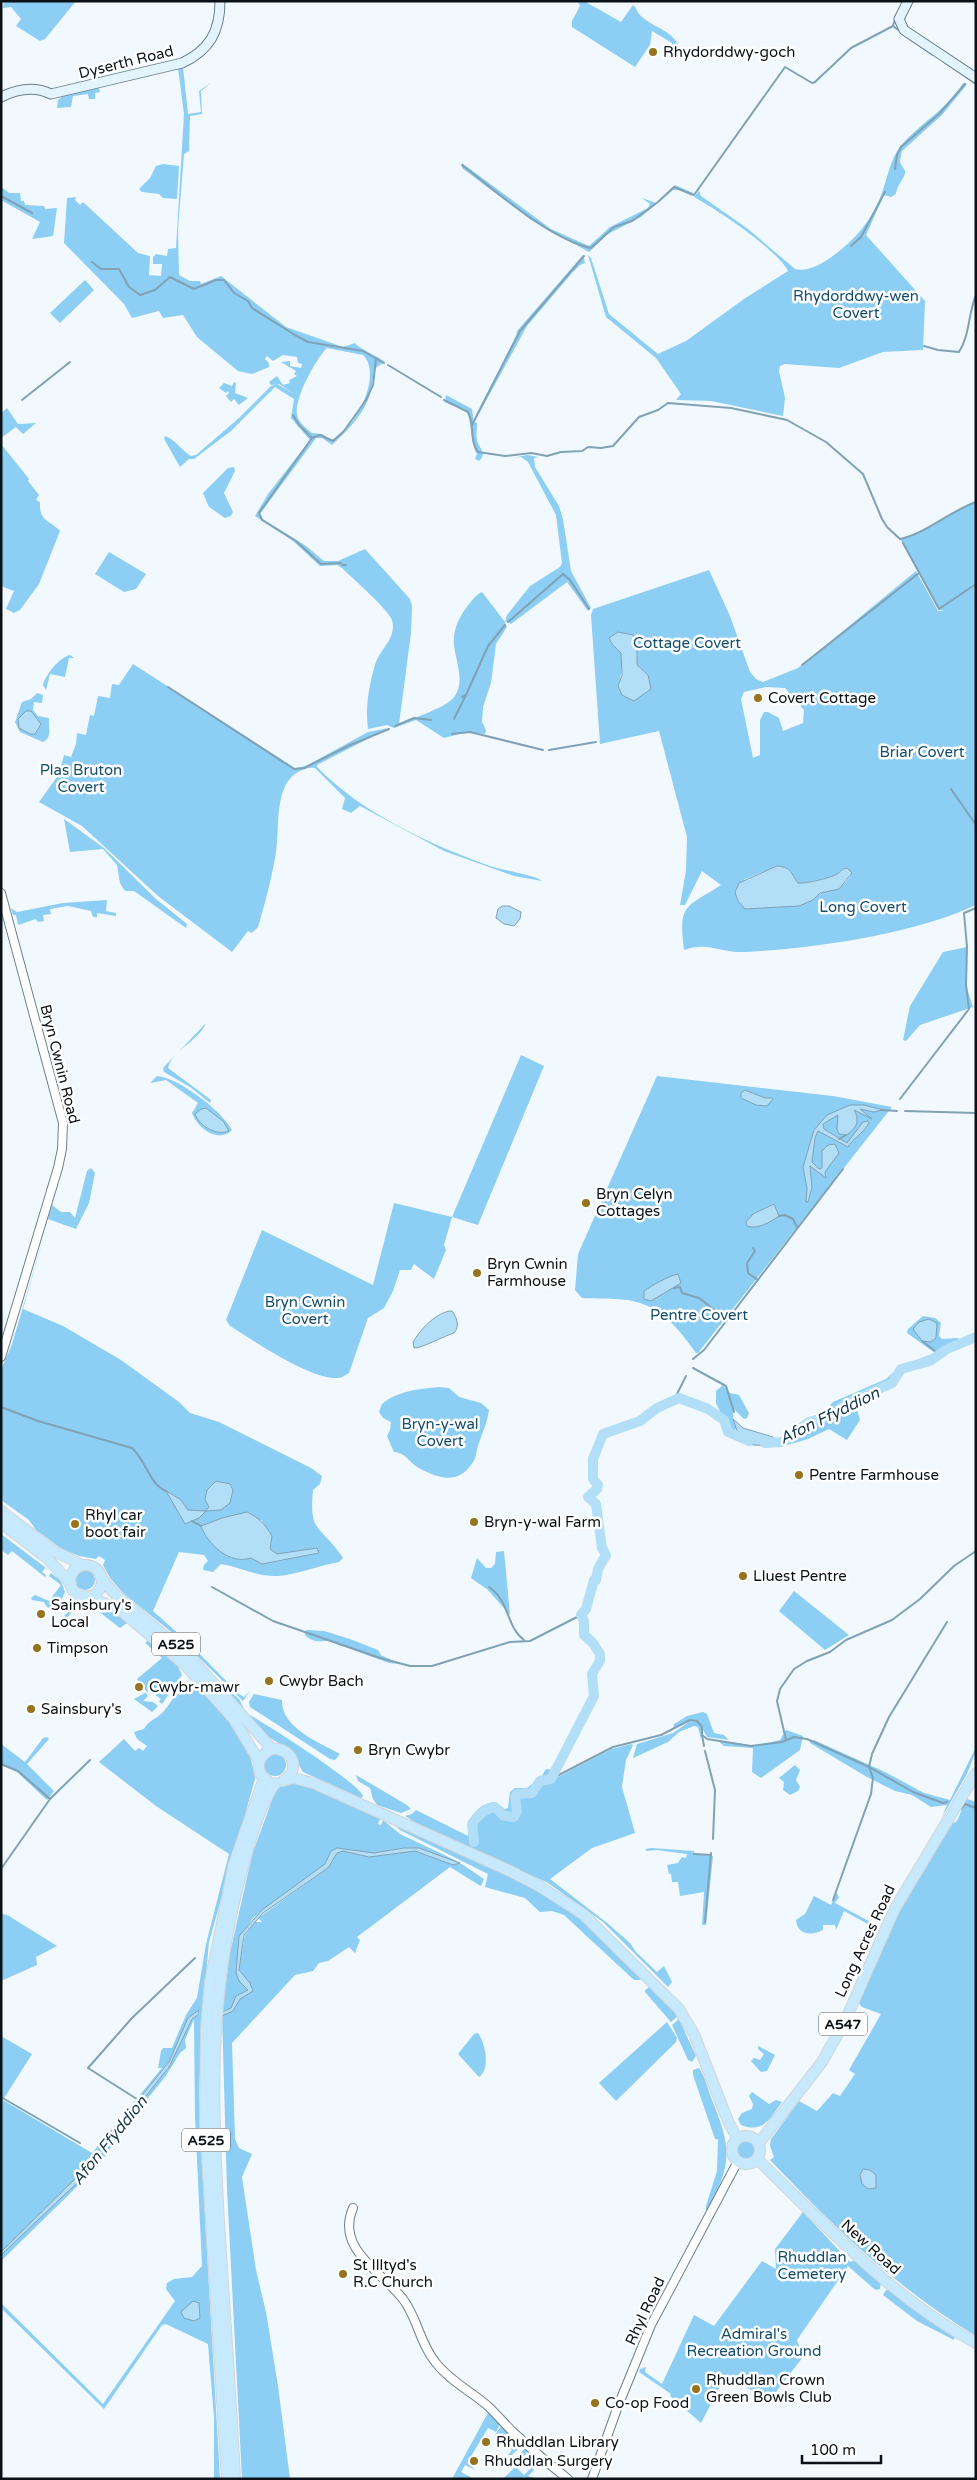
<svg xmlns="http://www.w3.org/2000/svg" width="977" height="2480" viewBox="0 0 977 2480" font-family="'Varela Round',sans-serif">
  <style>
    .green { fill: #8ccef4; fill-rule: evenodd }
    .water { fill: #b3def7; stroke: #81a1b4 }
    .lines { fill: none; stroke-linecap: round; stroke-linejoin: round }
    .stream { stroke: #81a1b4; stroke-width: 2 }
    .river { stroke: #b3def7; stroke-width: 10 }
    .tertiary-casing { stroke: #6d808b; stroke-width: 10 }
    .secondary-casing { stroke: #6d808b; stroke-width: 11 }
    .primary-casing { stroke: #d3d4d5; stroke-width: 12 }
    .tertiary { stroke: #fff; stroke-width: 8 }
    .secondary { stroke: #e3f4fe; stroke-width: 9 }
    .primary { stroke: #c7e9fd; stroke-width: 10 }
    .poi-dot { fill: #96731c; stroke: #fff; stroke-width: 2 }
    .labels { text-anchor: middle; stroke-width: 5; stroke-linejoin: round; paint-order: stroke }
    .shield { fill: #fff; stroke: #54595d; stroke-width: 1 }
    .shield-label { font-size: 14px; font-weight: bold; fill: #0b1217 }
    .poi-label { font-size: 15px; fill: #0b1217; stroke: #fff; text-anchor: start }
    .street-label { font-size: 15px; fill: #0b1217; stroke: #fff }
    .park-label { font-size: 15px; fill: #144e6b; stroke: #fff }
    .water-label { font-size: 16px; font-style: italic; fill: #18394b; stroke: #fff }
  </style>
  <rect width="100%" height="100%" fill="#f1f9fe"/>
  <!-- green -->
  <g class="green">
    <path d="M4,1h72l-31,38 -5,2 -24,-15 5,-7 -10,-12 -8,1z"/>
    <path d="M578,1h6l37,21 12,-17c4,3 4,8 9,12 20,16 29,10 41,37l-10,1 -1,-12 -20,-12 -2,14 -15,22 -63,-40v-6l8,-15z"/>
    <path d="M183,67l5,47 13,-2 -2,-21 13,-9 -11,9 1,23 -12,2 -1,35 -5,3 -6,75 1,46 11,6h10l1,3 20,-8 65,51 57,20 12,-4c4,6 23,13 30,19 -3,3 -6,2 -9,6 -3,4 -4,25 -9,34 -7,16 -22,31 -35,43l-10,-7h-6l-56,76 3,5 43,27 18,15h14l27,-12 45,50 2,7 -1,27 -12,91c14,-6 47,-16 55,-27 12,-15 1,-37 0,-53 -1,-13 4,-25 12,-36 5,-6 9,-13 16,-16l23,30 2,-7 23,-29 30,-19 2,-4 -6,-48 -28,-53 -7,-5 -8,1 14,-3 12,2 -5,1 1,9 24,39 4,13 8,52 20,37 -3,3 -21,-29 -56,42 -4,-3 -2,2 2,4 -11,17 -5,39 -8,24 -1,15 4,8 -1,4 -18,-2 -23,6 -28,-18 -22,8 -7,-3 -19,4c-3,-22 1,-43 7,-64 5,-17 22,-26 17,-45 -4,-11 -40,-42 -50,-52l-5,-3 -17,1 -27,-25 -38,-25 13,-22 42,-54 -19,-22 3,-19 -19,-12 -44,44 -37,28h-5l-9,8 -16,-28 1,-3c10,3 17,15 26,20l5,-1 43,-37 32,-32 6,-2 17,10 -15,-10 -8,1 -2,-3 8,-6 6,9 7,-2 -1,-3 8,-4 -3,-2 2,-3 -15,-9 9,-1v5l11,2 1,-4 -4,-1 -1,-6 -14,-2 -10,6 -6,-5 -2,3 4,4v4l-17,7 -14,-3 -41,-34 -14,-22 -20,3 -4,-7 -27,7 -8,-14 -60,-61 3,-45 9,-1 -1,3 5,5 3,-3 55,51 12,3 -1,19 12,1 1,-12h-9v-7l3,-3 11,2 1,-7 8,-1 8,-134 -6,-46zM327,348l36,7c21,20 -10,78 -32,85l-9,-6 -10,-1c-6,-5 -13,-10 -15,-18 -3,-16 18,-55 30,-67z"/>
    <path d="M963,83l4,1 -2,3 -23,28 -40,36 -2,9c0,5 3,6 5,11 1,6 -9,15 -9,23l-5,3 -7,-2 -18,40 59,66 -2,49 -40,2 -44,16 -54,-4 -5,2 -1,5 6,27 -2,18 -72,-15 -35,-1 5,-6 -25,-36 -50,-41 -18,-62 3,3 18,56 49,40 28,-13 58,-42 44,-28c-10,-21 -72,-62 -94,-74l5,-6 2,5 47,33 47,40c10,3 23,-3 32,-9 26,-17 46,-40 56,-70 4,-13 8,-30 16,-42 19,-24 48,-38 64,-65z"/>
    <path d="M99,88l1,4 -5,1v6h-6l-1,-5 -15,2 -2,11 -14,1 1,-8 5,-4z"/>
    <path d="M462,163l89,66 38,17 21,-19 38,-19 2,-4 -8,-6 14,5 19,-18 18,8 -1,3 -13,-6h-6l-32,27 -33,17 -19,18 -58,-32 -69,-52z"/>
    <path d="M163,164l16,2 -2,33 -14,-1 -4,-4 -17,-2 -3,-3 11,-11 6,-12z"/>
    <path d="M1,187l8,6h11l1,8h3l1,4 19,1 1,3 12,-1 -4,28 -21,3 8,-17 -39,-22z"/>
    <path d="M583,255l2,8 -5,2 -8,8 -45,53 -51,93v-4l40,-79 1,-5z"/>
    <path d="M85,280l9,10 -34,33 -10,-10z"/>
    <path d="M234,382l2,1 -1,10 13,5 -9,7 -5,-6 -3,3 -5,-6 3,-3 -1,-2 -2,2 -7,-5 5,-5 8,3z"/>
    <path d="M446,395l26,14 2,13 3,1c0,6 -1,12 0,17 2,9 11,13 2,21l-4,-2 2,-5c-8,-13 -4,-38 -13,-45 -6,-4 -13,-3 -19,-7z"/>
    <path d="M7,408l11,16 18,-1 -13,11 -7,-7 -15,11v-25z"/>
    <path d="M1,444l28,35 -1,2 11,14 -3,5 4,2c-1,20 10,18 20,29l-21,53 -19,26 -6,3 -8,-4 8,-18 -13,-5z"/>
    <path d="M234,467l1,4 -11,22 9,19 -2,4 -6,2 -16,-11 -6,-14 25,-25z"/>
    <path d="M976,502v403c-62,29 -164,44 -232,47 -23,1 -37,-11 -60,-2 -6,-47 2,-42 37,-65l-19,-14 -17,34h-5l6,-34 1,-34 -28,-106 -59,13 -9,-129 2,-6 116,-39 21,46 20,56 6,7 7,3 35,-14 118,-97 22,40h6l-5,-2 -39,-70c25,-5 50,-28 76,-37zM625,634l8,1 4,7v23l11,10 -30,11c6,-17 3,-34 7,-52zM766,687l19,1 19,22 -1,13 -20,8 -4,-13 -11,-6h-4l-4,8v35l-7,3 -12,-59 3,-7zM777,866c7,5 14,12 21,17 4,2 45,-9 54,-10 -12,23 -25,11 -39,27l-70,-20z"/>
    <path d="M109,552l37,22 -10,15 -12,3 -29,-18z"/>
    <path d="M70,655l4,3h-5l-4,19 -15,-3 -4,16 -3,-5c2,-10 17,-28 27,-30z"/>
    <path d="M133,664l162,104 11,-2 62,-34 21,-4 -72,37v2c45,46 110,76 170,98 13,5 48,10 55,16l-28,-5 -70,-25 -84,-45 -9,7 -9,-4 3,-11 -30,-30c-6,-1 -10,1 -15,3 -27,12 -20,58 -24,81 -4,26 -11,51 -18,75l-6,6 -4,-2 -16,21 -74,-56 -76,-70 -43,-24 20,-28 5,-19 7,2 5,-13 1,-11 9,2 4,-20 4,1 4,-20 12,2 2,-14 7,1z"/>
    <path d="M37,693l6,2 -1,8 -8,-1 -1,8 5,6 11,2c-1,9 4,19 -6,24l-23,-10 -5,-10 7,-20 9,-3z"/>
    <path d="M64,819l40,29 52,51 31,25 -1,4 -52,-37h-9l-5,-8 -3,-18 -14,-16 -33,3z"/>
    <path d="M107,900l-1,11 10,2v3l-19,-3v4h-4l-2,-6 -23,-5 -18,3 1,5 -8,1 1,6 -6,1 -2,-3 -18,6 -2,-10h-3l-2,-7 6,4 46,-9z"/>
    <path d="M967,947l-1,38 7,22 -53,18 -14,16 -3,-1 7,-34 33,-54z"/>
    <path d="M206,1023c-7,18 -33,26 -38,45l43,32 -1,3 -20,-16 -26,-15 -1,-4z"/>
    <path d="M521,1055l23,11 -66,159 -26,-8 -8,28 2,5 -12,29 -20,-15 -3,6h-11l-7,21 -9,17 -16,10 -19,55c-4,2 -7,5 -11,5 -29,1 -82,-36 -108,-52l-4,-6 36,-90 111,55 21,-82 58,14z"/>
    <path d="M157,1076c22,2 65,35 75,54 -13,14 -35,-2 -40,-17l6,-10 -32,-23 -16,3z"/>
    <path d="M657,1076l176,20 59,11 -194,246h-2c-17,-24 -36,-48 -68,-53 -16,-2 -31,-1 -46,-2l-7,-8 3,-36z"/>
    <path d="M91,1168l4,5 -6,30 -13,26 -28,-10 4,-14 9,7h9l5,6 12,-47z"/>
    <path d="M47,1226l-24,83 40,17 58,34 58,42 11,11 29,9 92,46 11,8 -2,8 -7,6c-4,43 6,34 28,65l2,3 -4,4c-18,3 -44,13 -61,14 -21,1 -38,-9 -57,-12l-8,8 -10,-2 1,-5 4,-4 -4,-6 -25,-3 -26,59 38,34 48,49 5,3 6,-6 -7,10 -63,-62 -57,-46 -13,-15 -7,-13 2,-5 -6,-4 -3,3 -17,-3 -17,-7 -26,-19 -7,-10 -28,-20v-130l11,-26zM216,1481l5,29 -12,-1c-4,-14 -5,-16 7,-28zM222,1518l39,2 11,16 -2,13 15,11 -23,4 -11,-6c-17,6 -33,-8 -44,-20l6,-16z"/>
    <path d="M923,1316l12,2 6,5 -2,13 3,3 16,-1 3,5 -23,15 -34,11 -11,15 -27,12 -10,10 4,14 -13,20 -18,-11 -21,10 -24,7 -2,-6 26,-22 22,-7v-6l3,-3 53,-23 14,-13 35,-13 -28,-20 1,-4z"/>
    <path d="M723,1385l7,8 9,2 10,18 -2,5 -3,1 -11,-11v10l4,10 -3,3 -6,-2 -12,-26v-12z"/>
    <path d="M438,1387l11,1 10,9 22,6 8,7c-2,13 -6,21 -10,33 -3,7 -2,13 -6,19 -14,23 -34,17 -54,6 -10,-5 -12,-15 -25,-16l-7,-16 3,-6 1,-8 -8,-4 -4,-6 3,-8c15,-13 37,-15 56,-17z"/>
    <path d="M1,1534l49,37 -5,-3 -3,4 4,3 -1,2 -33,-26 -4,4 -7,-5z"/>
    <path d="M504,1551l6,64 -22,-25 -17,-12 6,-20 9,10h5l4,-4 1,-12z"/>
    <circle cx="85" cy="1580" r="10"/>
    <path d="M51,1573l10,8 4,11 -4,9 -8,8 -6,-2 -3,-5 -12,-2 -1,-2 4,-3 14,6 12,-16 -12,-9z"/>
    <path d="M794,1591l55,44 -24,15 -46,-39z"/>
    <path d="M85,1602l23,6 19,15 -7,5 -31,-24 -11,5 -2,-2 -14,17 2,4 -3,1 1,-11 13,-13z"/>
    <path d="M306,1630l18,1 26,8 28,11 3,5 19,9 -11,-1 -60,-22c-10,0 -16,2 -24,-6z"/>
    <path d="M150,1638l26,24 6,13 -20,29 -3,-2 2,-3 -12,-9 -3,3 2,3 -5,5 10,1 5,4 -6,6 -18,-13 13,-7 -10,-13 25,-21 -17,-15z"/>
    <path d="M217,1680l22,19 7,14c18,9 113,70 117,83l-2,2 -58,-26 -13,-22 -28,-17z"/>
    <path d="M189,1683l8,2 6,7 -1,3h4c22,23 46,50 49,84l-46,163 -7,77 -3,75 3,71 18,314h-6v-61l-6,-74 -42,-20 -4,1 -58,84 -103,-101v-5l102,101 72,-103 -9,-12 1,-6 7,-4 18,-2 10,-11 -7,-149 -1,-98 -9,21 1,8 -6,5 -15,24 -42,52 -24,36 -98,96v-6l95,-91 14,-23 59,-74 23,-48 8,-5v-4l-12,8 -17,41 -57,71 -27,37 -86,85v-216l31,18 -29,46 89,53 70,-85h-4l3,-17 2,-3h9l14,-33 11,-17 9,-54 23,-90 -73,-48 -57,-44 25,-23 11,12 4,-3 4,3 4,-5 -10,-7 -3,-7 10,-3c4,-8 12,-10 18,-16 9,-8 15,-26 27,-30z"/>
    <path d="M254,1694l28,6c-1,28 36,42 58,54l-5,6 -5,-1 -80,-52 -1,-5z"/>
    <path d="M703,1712l4,2 7,19 10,2 5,5 -22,-3 -10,-17h-7l-17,9 1,-5 13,-8z"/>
    <path d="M690,1721l7,1 4,5v12l-3,-12 -4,-1 -15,6 -11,10 -35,16 4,-14 36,-11z"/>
    <path d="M786,1730l17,6 -3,14 -39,28 -9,-6 1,-24 -29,-2 -7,-6 38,6 25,-6z"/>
    <path d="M47,1737l2,2 -22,25 27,27 -7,9 -30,-28 -16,-7v-21l24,18 18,-24z"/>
    <path d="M814,1740l71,32 39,21 26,7 26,-53v4l-9,23 -25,43 5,-12 -16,2 -19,-12 -17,-4 -28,-14 -57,-34v-2z"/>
    <path d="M631,1744l2,1 -7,15 -4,27 13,46 -43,15 -42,31 56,43 24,21 6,9 21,20 7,-6 8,16 -4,5 -65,-65 -55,-39 -127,-57 -16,-10 7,-2 4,-4 52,26c0,-17 8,-32 27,-34l10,7 3,-1 2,-16 5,-4h12l14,-11 5,-8 7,1 -2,7 -12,3 -9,12 -14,3 -1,17 -2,4 -10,-1c-8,-14 -28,-6 -32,9 -1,5 0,11 -1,16l5,3c-1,-21 -2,-27 20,-35l9,10h10l4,-6 -1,-17 14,-1 10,-11 11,-3 60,-31z"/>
    <circle cx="275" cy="1765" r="11"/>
    <path d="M795,1765l5,5 -4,10 4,7 -2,4 -8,4 -7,-5 1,-8 -5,-4z"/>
    <path d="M356,1775l51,30 4,4 -10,4 -24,-8 -4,-6 -3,-11 -12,-7z"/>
    <path d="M290,1782l17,3 74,32 -3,7 3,1 2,-5 17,14 57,27h-7l-31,-13h-15l-30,5 -37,-5 -6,3 -6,13 -72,54 -15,24 1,28 6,-35 10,-13h7l-4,-4 70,-50 9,-15 6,-2 26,6 46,-6 38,14 7,-2 24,16 -3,7 -2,-1 -29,-18 -93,70 3,3 -5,13 -6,-6 -21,14 -9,2 -6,8 -18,4 -63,68 3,96 4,9 13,6 -10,23 14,93 10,42 12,74 12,93h-48l-15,-290 -5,-175 8,-61 22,-98 20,-55 5,-10 6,-6z"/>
    <path d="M969,1791l-2,8 9,3v534c-79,-47 -143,-110 -206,-176l4,-3 -4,-11 1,-7 28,-38 18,10 16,-18 7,3 15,-22 -6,-4 32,-56 -19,-7 -4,-5 31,-75 62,-104 5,-1 2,-3z"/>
    <path d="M386,1818l72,31 102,54 50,40 8,14 15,12 8,11h-7l-70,-65 -12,-4 -12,1 -15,-14 -40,-11 3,-13 -88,-44z"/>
    <path d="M651,1848l43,3v3l19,2 -7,69h-4l2,-33 -24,4 -2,-14h-6l-1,-8h-2l-2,-9 11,-2 4,-6 4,1 1,-4 -30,-4 -11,1v-2z"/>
    <path d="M836,1892l3,5 -4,6 43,23 -1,3 -33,-18 -8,19 -1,-5h-12v5c-11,6 -26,5 -27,-10l9,-6 9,-18 17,9z"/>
    <path d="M1,1913l8,3 48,30 -21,11 1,8 -36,16z"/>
    <path d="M651,1986l27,30 -7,6 -26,-30v-2z"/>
    <path d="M679,2019l17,37 -4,6 -4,-2 -16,-35z"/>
    <path d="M667,2022l10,16 -1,4 -60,59 -17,-18z"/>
    <path d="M478,2033c7,10 13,36 1,44l-21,-23 16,-20z"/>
    <path d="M758,2046l17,9 -8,16 -6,1 -10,-11 3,-3 6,2 4,-6 -6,-5z"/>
    <path d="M699,2068c6,8 9,22 13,32 20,49 20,63 -4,110h-2v-4l11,-35 1,-32h-3l-22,-64v-5z"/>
    <path d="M752,2092l17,12 7,-4 6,2c-12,16 -18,32 -41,23l-3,-6 4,-6 10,-4 1,-5 -4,-8z"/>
    <circle cx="746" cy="2150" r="10"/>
    <path d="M803,2212l47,50 6,-2 25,23 -1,6 -4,1 -3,-2 -25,-22 -51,74 6,17 -28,36 -9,4 -41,-20 -24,46 -31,-27 1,-2 -32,-22 1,-3 6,-2 -1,5 17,12 32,-69 20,11 48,-65 14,8 -1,-20z"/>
    <path d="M886,2290h3l66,45 -1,5 -37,-19 -34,-26z"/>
    <path d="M489,2411l12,12 -5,9 -8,-4 -21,35 9,7 -11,-5 -4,7 13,7h-22z"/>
    <path d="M502,2425l18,18v4l-8,8h-4l4,-5 -17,-15z"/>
    <path d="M525,2448l3,3 -6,8 1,4 -5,6 6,6 8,-8 2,3 -6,6 8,3h-33l19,-19 -4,-4z"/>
  </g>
  <!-- water -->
  <g class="water">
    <path d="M618,632l15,3 4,7v23l11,10 3,14 -17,12 -12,-6 -4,-9 4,-11 -1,-22 -9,-9 -3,-6z"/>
    <path d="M26,711h5l10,13 -6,10h-5l-11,-6 -1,-9z"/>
    <path d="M777,866c15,1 14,8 21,17 7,1 33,-5 39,-9 5,-3 4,-5 10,-6l5,5 -13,16 -19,4 -7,7 -14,6 -54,3 -7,-8 -3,-9 4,-9z"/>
    <path d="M502,906h7l12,6 -1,7 -6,7 -10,-2 -8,-6 2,-9z"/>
    <path d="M745,1090l20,8h7l1,1 -6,7 -11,-1 -15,-7v-5z"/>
    <path d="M850,1105h14l19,5 -9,2 -14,-3 12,10 -18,-9c6,10 3,19 -8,25l-7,-1 -2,-5 1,-14 -15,9 1,5 23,14 16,-21 5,-1 1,2c-5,10 -19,18 -21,24l-30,-16 -3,7 -3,24 7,7 3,-1v-17l6,-6 7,-1 4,9 -14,19 1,6 -16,-12 2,21 -4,15h-2l1,-14 -4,-21 11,-37 13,-15z"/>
    <path d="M206,1108l17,13 6,10c-12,5 -29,-4 -34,-17l6,-5z"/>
    <path d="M774,1204l5,12c-9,6 -21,14 -32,10l-1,-4 7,-8z"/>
    <path d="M678,1274l3,9 -30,18 -7,-2v-8c9,-6 24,-15 34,-17z"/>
    <path d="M452,1311c5,6 8,16 2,22 -10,3 -34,16 -40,15l-1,-6c7,-12 24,-31 39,-31z"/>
    <path d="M929,1319l8,4 -1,15 -5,4 -9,-1 -9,-12 6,-7z"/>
    <path d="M733,1419l10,9 30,9 4,5v4l-24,-1 -13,-6z"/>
    <path d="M216,1481l14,3 3,6 -3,13 -9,7 -15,1 -7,7 -14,6 -19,-33 14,8 8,11 17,1 4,-4 -4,-7 2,-10z"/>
    <path d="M247,1512c12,6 18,12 25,24l-2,13 7,5 40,-6 2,5 -57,11 -11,-6c-21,7 -43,-13 -50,-32l21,-8z"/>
    <path d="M337,1848l37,5 30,-5h15l41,15 -7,2 -38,-14 -46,6 -26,-6 -6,2 -9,15 -65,45 -19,22 -5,35 11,13 3,8 -13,8 -7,12 -11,5v-4l9,-4 5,-12 12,-6 -9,-9 -3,-8 3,-37 24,-27 62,-45 6,-13z"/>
    <path d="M199,2010v4l-7,5 -23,48 -59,74 -14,24 -95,90v-3l86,-85 27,-37 55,-68 19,-44z"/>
    <path d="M863,2169l7,1 6,5v13l-8,1 -6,-5 -2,-9z"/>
    <path d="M193,2301l6,2 1,15 -6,3 -10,-3 -3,-6z"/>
  </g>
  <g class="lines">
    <!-- stream -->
    <g class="stream">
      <path d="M893,26l8,6"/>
      <path d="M908,38l25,17"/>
      <path d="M944,62l32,22"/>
      <path d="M462,165c34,26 87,74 129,83l23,-21 18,-6 26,-19 16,-15 20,8 91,-128 27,16 3,-1 36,-34 42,-22 3,-10"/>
      <path d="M895,169l2,-14 4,-8 38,-33 26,-30"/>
      <path d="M1,196l31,17"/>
      <path d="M851,246l10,-9 24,-45"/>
      <path d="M92,262l9,7h18l10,18 11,8 15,-5 15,-13 24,12 22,-9h8l10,13 14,8 4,7 43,27 13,7 55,9 21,12"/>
      <path d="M924,346l14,4 21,2c11,-17 9,-38 17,-57"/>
      <path d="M388,365l53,32"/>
      <path d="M22,400l48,-38"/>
      <path d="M444,400l24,12c7,12 1,28 10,40l27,4 26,-3 16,3 14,-4 21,-1 6,-4 13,1 12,-2 26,-29 19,-7 10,-7 63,5 56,12 39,22 37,32 19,45 5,8 13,12c25,-5 50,-28 76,-37"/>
      <path d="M293,415l6,10 13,13"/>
      <path d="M472,425l48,-94 64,-75"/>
      <path d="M903,543l36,66 37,-25"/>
      <path d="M341,563l-20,1 -25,-23 -34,-21 -3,-7 53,-75 8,-3 13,6 11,-10 22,-31 7,-15 3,-26"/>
      <path d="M342,565h4"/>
      <path d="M508,622l55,-48 7,6 19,29"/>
      <path d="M802,665l117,-92"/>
      <path d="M168,687l126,82 11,-1"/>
      <path d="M462,697l4,-2 22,-49 17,-21"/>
      <path d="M454,719l12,-24"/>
      <path d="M395,726l19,-8 17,2"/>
      <path d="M452,734l18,-2 73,18"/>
      <path d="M549,750l47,-8"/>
      <path d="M306,767l42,-21 41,-17"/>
      <path d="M951,789l25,36"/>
      <path d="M900,1099l69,-90 -3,-24 1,-38 -3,-34 12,-5"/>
      <path d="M882,1110l15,1"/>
      <path d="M905,1111l71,2"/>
      <path d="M839,1139l7,-4"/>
      <path d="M779,1216l6,-1 8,4 4,8"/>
      <path d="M753,1248l2,3 -8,12 1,10 10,7"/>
      <path d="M674,1288l6,-1 2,6 17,5 27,21"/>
      <path d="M922,1341l13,10 3,5"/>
      <path d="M693,1359l11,-9 139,-181"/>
      <path d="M693,1368l33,18 8,26"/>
      <path d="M675,1398l11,-22"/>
      <path d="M1,1407l37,14 94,27c14,12 17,36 34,43"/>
      <path d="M192,1521l9,5"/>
      <path d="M212,1587l61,34 107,37 30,8h22l78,-24 20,-1 51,-26"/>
      <path d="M489,1587c21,14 17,40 35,53"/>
      <path d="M702,1735l2,11"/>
      <path d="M786,1740l-9,-39 3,-12 14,-20 13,-8 23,-9 16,-12 46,-20 28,-21 34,-33 22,-15"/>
      <path d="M705,1751l10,39 -2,49"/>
      <path d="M1,1764l17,7 32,28 -49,70"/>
      <path d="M551,1779l62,-32 48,-12 29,-15 7,1 5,6v8l5,4 44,7 31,-4 12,-5 13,2 62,28 44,25 30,11 4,-1"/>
      <path d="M50,1799l40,-39"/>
      <path d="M961,1809l4,-5 11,4"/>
      <path d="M694,1854l17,1"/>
      <path d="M833,1900l38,-106 2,-16 -4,-11 3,-13 17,-37 58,-95"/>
      <path d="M705,1922l6,-69"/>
      <path d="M1,2097l79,46"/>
      <path d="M140,2101l-52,-33 44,-50 63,-60"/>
    </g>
    <!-- river -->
    <g class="river">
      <path d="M765,1443l17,-1 27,-20 18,-5 23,-15 42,-19 9,-14 29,-8 17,-12 29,-12"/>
      <path d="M474,1842l-2,-18c5,-8 14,-16 23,-17l9,9 10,1 3,-6 -2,-14 2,-3 15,-1 8,-12 11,-2 43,-83 -2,-22 8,-13v-7l-7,-11 -9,-8v-14l-3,-6 5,-6 8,-29h2l2,-11 8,-14 -4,-7 -6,-44 -8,-7 9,-8 1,-4 -5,-6v-20l10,-25 37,-13 17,-13 22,-10 29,11 16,11 4,12 21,9"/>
    </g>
    <!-- tertiary casing -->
    <g class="tertiary-casing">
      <g id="tertiary">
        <path d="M1,893l62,230 -1,26 -4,19 -57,189"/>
        <path d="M353,2208c-18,41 30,65 50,91 15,20 17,45 33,64 14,18 36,29 53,44 8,8 16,17 24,25 17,16 36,32 55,47"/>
        <path d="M592,2479l26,-73 33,-81 87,-164"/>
      </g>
    </g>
    <!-- secondary casing -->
    <g class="secondary-casing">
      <g id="secondary">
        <path d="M908,1l-9,18 5,11 72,48"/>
        <path d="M1,97c16,-8 34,-11 50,-3l131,-31c28,-13 38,-32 38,-62"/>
      </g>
    </g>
    <!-- primary casing -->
    <g class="primary-casing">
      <g id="primary">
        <path d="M1,1511l53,40 28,14"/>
        <path d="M1,1523l47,36 23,25"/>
        <circle cx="86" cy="1581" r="16"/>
        <path d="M101,1578l14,16 75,63 82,92c20,-2 30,21 11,32"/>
        <path d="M87,1596l33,14 65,55 48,53 26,43"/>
        <path d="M286,1780l7,-2 20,5 195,87 31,16 44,28 96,95 15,25 34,87 9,17"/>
        <path d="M269,1782l-9,-8c-4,-12 1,-20 12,-25"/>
        <circle cx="746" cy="2150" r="14"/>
        <path d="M759,2143l63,-81 23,-41 49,-111 82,-137"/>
        <path d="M757,2159c70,67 133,138 219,184"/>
        <path d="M227,2479l-22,-355 1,-96 4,-46 24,-118 30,-86"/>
        <path d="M235,2479c-4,-81 -10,-161 -15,-241 -8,-127 -13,-242 22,-367 8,-29 16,-62 33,-88"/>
      </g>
    </g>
    <!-- tertiary -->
    <use href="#tertiary" class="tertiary"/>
    <!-- secondary -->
    <use href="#secondary" class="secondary"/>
    <!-- primary -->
    <use href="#primary" class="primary"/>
  </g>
  <!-- markers -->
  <g class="poi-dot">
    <circle cx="653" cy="52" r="5"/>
    <circle cx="758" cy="698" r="5"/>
    <circle cx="586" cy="1203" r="5"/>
    <circle cx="477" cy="1273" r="5"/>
    <circle cx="799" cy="1475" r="5"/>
    <circle cx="474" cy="1522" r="5"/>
    <circle cx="75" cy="1524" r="5"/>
    <circle cx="743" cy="1576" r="5"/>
    <circle cx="41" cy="1614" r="5"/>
    <circle cx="37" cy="1648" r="5"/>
    <circle cx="269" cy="1681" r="5"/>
    <circle cx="139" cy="1687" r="5"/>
    <circle cx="31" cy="1709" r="5"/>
    <circle cx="358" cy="1750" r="5"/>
    <circle cx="343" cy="2274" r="5"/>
    <circle cx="696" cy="2389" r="5"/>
    <circle cx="595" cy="2403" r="5"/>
    <circle cx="486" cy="2442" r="5"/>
    <circle cx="474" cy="2461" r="5"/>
  </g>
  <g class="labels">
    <!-- shield labels -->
    <g class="shield">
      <rect x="152" y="1632.5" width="48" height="23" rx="4"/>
      <rect x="819" y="2012.5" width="48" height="23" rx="4"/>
      <rect x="182" y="2128.5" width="48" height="23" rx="4"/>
    </g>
    <g class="shield-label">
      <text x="176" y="1649">A525</text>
      <text x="843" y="2029">A547</text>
      <text x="206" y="2145">A525</text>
    </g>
    <!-- poi labels -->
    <g class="poi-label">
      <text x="663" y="57">Rhydorddwy-goch</text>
      <text x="768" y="703">Covert Cottage</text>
      <text x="596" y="1199">Bryn Celyn<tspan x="596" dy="17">Cottages</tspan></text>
      <text x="487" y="1269">Bryn Cwnin<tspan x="487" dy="17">Farmhouse</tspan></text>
      <text x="809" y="1480">Pentre Farmhouse</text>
      <text x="85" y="1520">Rhyl car<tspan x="85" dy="17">boot fair</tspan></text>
      <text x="484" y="1527">Bryn-y-wal Farm</text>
      <text x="753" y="1581">Lluest Pentre</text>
      <text x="51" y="1610">Sainsbury's<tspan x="51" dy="17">Local</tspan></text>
      <text x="47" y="1653">Timpson</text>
      <text x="279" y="1686">Cwybr Bach</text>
      <text x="149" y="1692">Cwybr-mawr</text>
      <text x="41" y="1714">Sainsbury's</text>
      <text x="368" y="1755">Bryn Cwybr</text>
      <text x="353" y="2270">St Illtyd's<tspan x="353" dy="17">R.C Church</tspan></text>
      <text x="706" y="2385">Rhuddlan Crown<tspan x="706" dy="17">Green Bowls Club</tspan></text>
      <text x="605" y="2408">Co-op Food</text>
      <text x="496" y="2447">Rhuddlan Library</text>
      <text x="484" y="2466">Rhuddlan Surgery</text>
    </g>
    <!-- street labels -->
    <g class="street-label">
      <text transform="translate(126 62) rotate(-14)" y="5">Dyserth Road</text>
      <text transform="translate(60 1064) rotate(76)" y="5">Bryn Cwnin Road</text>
      <text transform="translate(865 1941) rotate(-65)" y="5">Long Acres Road</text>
      <text transform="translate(871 2247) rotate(42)" y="5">New Road</text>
      <text transform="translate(645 2311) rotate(-65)" y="5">Rhyl Road</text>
    </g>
    <!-- park labels -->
    <g class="park-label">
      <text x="856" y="301">Rhydorddwy-wen<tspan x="856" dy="17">Covert</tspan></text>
      <text x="687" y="648">Cottage Covert</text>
      <text x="922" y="757">Briar Covert</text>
      <text x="81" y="775">Plas Bruton<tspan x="81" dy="17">Covert</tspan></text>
      <text x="863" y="912">Long Covert</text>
      <text x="305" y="1307">Bryn Cwnin<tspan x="305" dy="17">Covert</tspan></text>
      <text x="699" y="1320">Pentre Covert</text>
      <text x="440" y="1429">Bryn-y-wal<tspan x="440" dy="17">Covert</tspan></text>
      <text x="812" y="2262">Rhuddlan<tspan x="812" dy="17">Cemetery</tspan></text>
      <text x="754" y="2339">Admiral's<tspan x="754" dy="17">Recreation Ground</tspan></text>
    </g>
    <!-- water labels -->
    <g class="water-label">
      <text transform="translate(829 1415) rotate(-26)" y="6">Afon Ffyddion</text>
      <text transform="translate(109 2140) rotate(-51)" y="6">Afon Ffyddion</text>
    </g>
  </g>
  <!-- border -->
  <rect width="977" height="2480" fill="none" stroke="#0b1217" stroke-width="5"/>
  <!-- scale -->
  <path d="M802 2455v8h79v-8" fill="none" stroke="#0b1217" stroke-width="2.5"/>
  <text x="810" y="2455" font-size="15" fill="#0b1217" stroke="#ffffff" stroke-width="4" paint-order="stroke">100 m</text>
</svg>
